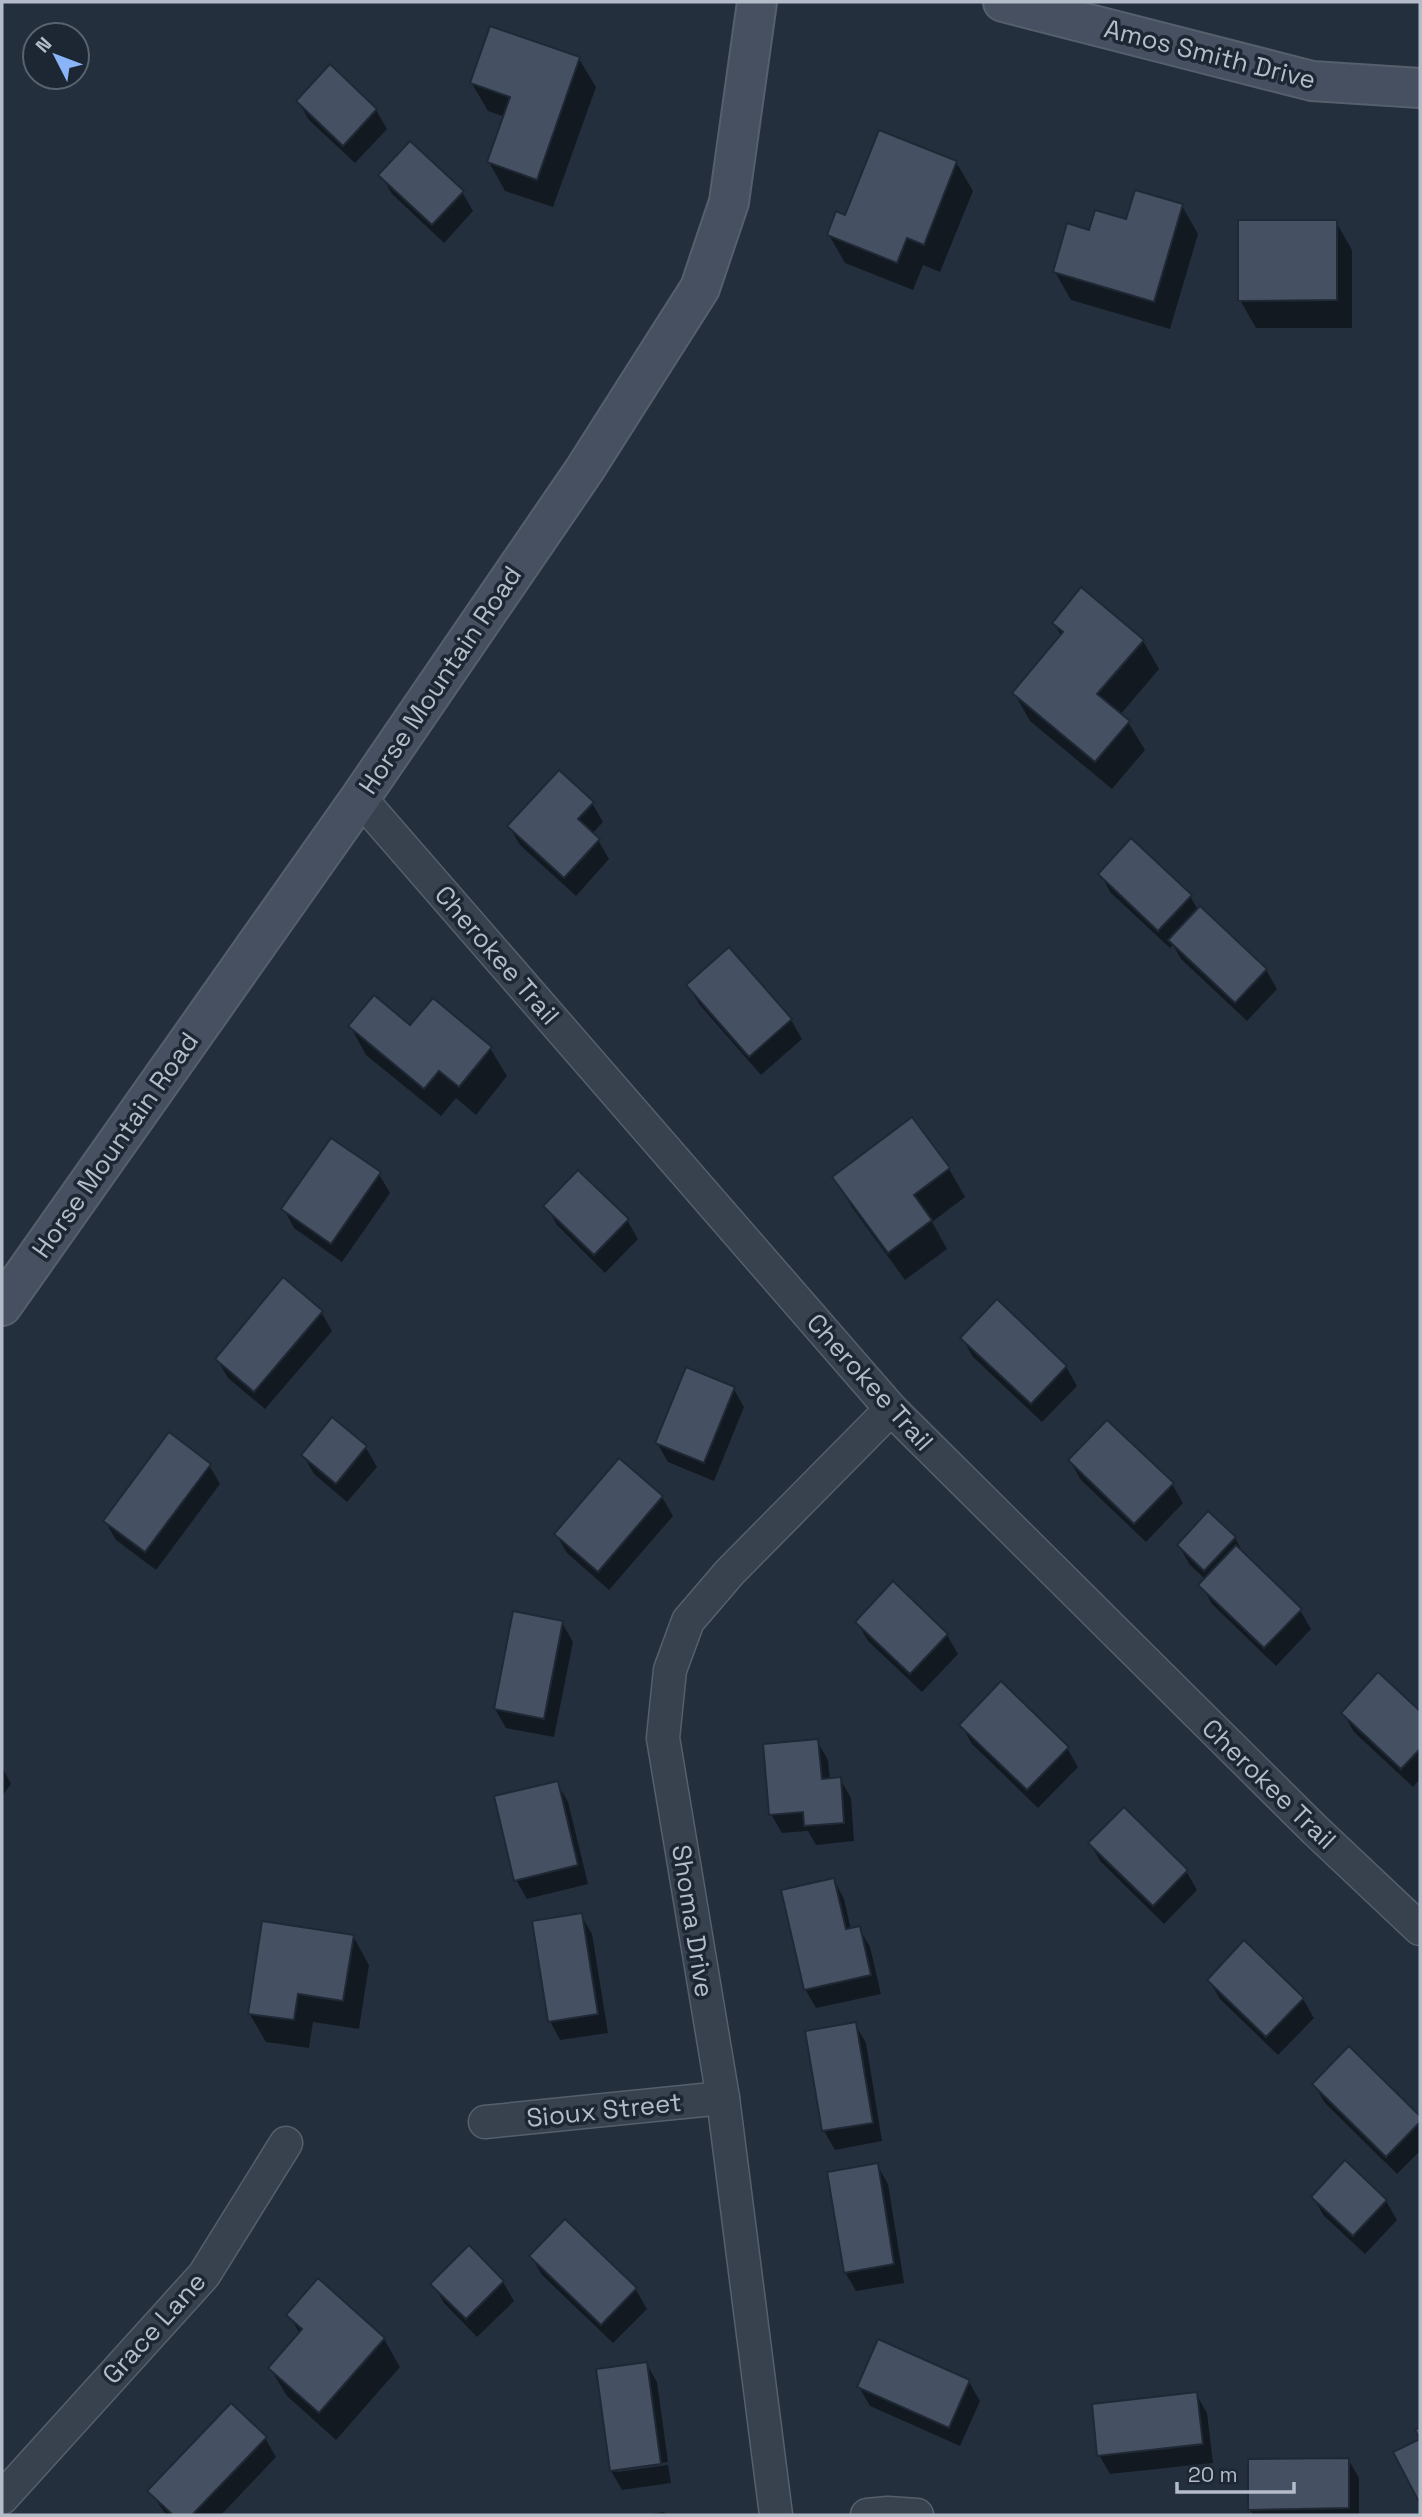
<svg xmlns="http://www.w3.org/2000/svg" width="1422" height="2517" viewBox="0 0 1422 2517" font-family="'Space Grotesk',sans-serif">
  <style>
    .shadow { fill: #0007 }
    .building { fill: #455162; stroke: #1f2835; stroke-width: 2 }
    .lines { fill: none; stroke-linecap: round; stroke-linejoin: round }
    .street-casing { stroke: #565f6c; stroke-width: 35 }
    .secondary-casing { stroke: #565f6c; stroke-width: 42 }
    .street { stroke: #38414e; stroke-width: 32 }
    .secondary { stroke: #465061; stroke-width: 38 }
    .labels { text-anchor: middle; stroke-width: 7; stroke-linejoin: round; paint-order: stroke }
    .street-label { font-size: 26px; fill: #b4bcc9; stroke: #1d2633 }
  </style>
  <rect width="100%" height="100%" fill="#242f3e"/>
  <!-- shadow -->
  <g class="shadow">
    <path d="M579,59l17,28 -43,120 -48,-16 -16,-29 16,-45 -17,-6 -17,-29z"/>
    <path d="M298,101l78,9 11,19 -32,34 -46,-43z"/>
    <path d="M956,162l17,29 -33,81 -17,-7 -10,25 -68,-27 -16,-28 17,-18z"/>
    <path d="M381,175l81,17 11,19 -29,32 -52,-49z"/>
    <path d="M1182,206l16,28 -28,95 -99,-29 -16,-28 36,-40z"/>
    <path d="M1336,222l16,28v78h-96l-16,-28z"/>
    <path d="M1054,623l89,18 16,28 -39,46 8,7 17,28 -33,39 -82,-68 -16,-28 47,-57z"/>
    <path d="M592,803l11,19 -11,12 6,6 11,19 -33,37 -56,-51 -11,-19z"/>
    <path d="M1100,874l90,22 8,14 68,60 11,19 -30,32 -66,-62 -8,-14 -3,3 -59,-55z"/>
    <path d="M729,950l62,70 11,19 -41,36 -62,-71 -11,-19z"/>
    <path d="M350,1026l60,2 80,20 17,28 -31,39 -20,-17 -15,18 -75,-61z"/>
    <path d="M949,1169l16,28 -33,25 15,27 -42,31 -54,-74 -17,-29z"/>
    <path d="M379,1174l11,19 -48,69 -48,-34 -10,-19z"/>
    <path d="M546,1206l81,14 11,19 -33,34 -48,-48z"/>
    <path d="M321,1312l11,19 -67,78 -37,-31 -11,-19z"/>
    <path d="M962,1338l104,29 11,19 -35,36 -69,-65z"/>
    <path d="M733,1388l11,19 -30,74 -46,-19 -11,-19z"/>
    <path d="M332,1420l34,28 11,19 -30,35 -33,-28 -11,-19z"/>
    <path d="M619,1460l43,37 11,19 -64,74 -42,-37 -11,-19z"/>
    <path d="M1070,1461l102,23 11,19 -37,39 -65,-62z"/>
    <path d="M209,1465l11,19 -64,86 -40,-30 -11,-19z"/>
    <path d="M1235,1538l10,18 55,54 11,19 -35,37 -64,-62 -11,-19 5,-5 -16,-15 -11,-19z"/>
    <path d="M857,1622l90,13 11,19 -36,38 -54,-51z"/>
    <path d="M562,1623l11,19 -19,95 -48,-9 -11,-19z"/>
    <path d="M1378,1675l42,39v65l-7,8 -59,-55 -11,-19z"/>
    <path d="M961,1725l106,23 11,19 -40,41 -66,-64z"/>
    <path d="M817,1741l11,19 2,20 10,-1 11,19 3,43 -38,4 -8,-14 -26,2 -11,-19z"/>
    <path d="M2,1767l9,17 -9,12z"/>
    <path d="M557,1783l11,19 20,82 -61,15 -11,-19z"/>
    <path d="M1090,1844l96,27 11,19 -33,34 -63,-62z"/>
    <path d="M834,1880l10,19 7,31 8,-2 11,19 11,47 -65,14 -11,-19z"/>
    <path d="M581,1915l11,19 16,99 -48,7 -10,-19z"/>
    <path d="M353,1936l16,29 -10,64 -46,-7 -4,26 -43,-6 -17,-29z"/>
    <path d="M1209,1980l94,19 11,19 -36,37 -58,-56z"/>
    <path d="M855,2024l11,19 16,98 -47,9 -11,-19 -17,-99z"/>
    <path d="M1349,2049l71,70v32l-23,23 -72,-71 -11,-19z"/>
    <path d="M877,2165l11,19 16,99 -48,8 -11,-19z"/>
    <path d="M1313,2197l73,4 11,19 -32,34 -41,-38z"/>
    <path d="M565,2221l71,69 11,19 -34,34 -71,-68 -11,-19z"/>
    <path d="M469,2248l34,34 11,19 -37,36 -33,-34 -11,-19z"/>
    <path d="M319,2281l65,58 16,28 -64,73 -49,-44 -17,-28 30,-34 -11,-19z"/>
    <path d="M646,2363l11,19 11,80 -51,7v3l51,-7 3,18 -49,7 -11,-19 -13,-101z"/>
    <path d="M969,2382l11,19 -20,45 -90,-40 -11,-19z"/>
    <path d="M1196,2394l11,19 6,50 -103,11 -11,-19z"/>
    <path d="M265,2438l11,19 -55,58h-55l-16,-24z"/>
    <path d="M1348,2459l11,19v37h-106l-3,-5z"/>
    <path d="M664,2512l2,3h-22z"/>
  </g>
  <!-- building -->
  <g class="building">
    <path d="M490,26l90,31 -43,123 -50,-18 23,-65 -40,-14z"/>
    <path d="M330,64l47,45 -34,37 -47,-45z"/>
    <path d="M879,130l78,31 -33,84 -17,-7 -10,25 -70,-28 9,-24 9,4z"/>
    <path d="M410,141l54,50 -32,34 -54,-50z"/>
    <path d="M1135,190l48,14 -29,98 -101,-30 14,-49 22,7 6,-20 31,9z"/>
    <path d="M1238,220h99v80l-99,1z"/>
    <path d="M1081,587l63,53 -47,54 33,27 -35,41 -83,-69 51,-61 -11,-9z"/>
    <path d="M559,770l35,32 -16,17 22,20 -36,39 -57,-52z"/>
    <path d="M1131,838l61,57 -34,36 -60,-57z"/>
    <path d="M1200,906l67,63 -32,34 -67,-63z"/>
    <path d="M729,947l63,72 -43,38 -63,-72z"/>
    <path d="M374,995l36,30 23,-27 59,49 -33,40 -20,-16 -15,18 -76,-63z"/>
    <path d="M912,1117l38,51 -36,27 18,25 -44,33 -56,-76z"/>
    <path d="M331,1138l50,34 -50,72 -50,-35z"/>
    <path d="M578,1170l51,49 -35,36 -51,-49z"/>
    <path d="M283,1277l40,34 -69,81 -39,-33z"/>
    <path d="M997,1299l70,67 -36,38 -71,-66z"/>
    <path d="M686,1367l49,20 -31,76 -49,-20z"/>
    <path d="M332,1417l35,29 -31,38 -35,-29z"/>
    <path d="M1107,1420l67,63 -40,41 -66,-64z"/>
    <path d="M169,1432l42,32 -66,88 -42,-31z"/>
    <path d="M619,1458l44,38 -65,76 -44,-38z"/>
    <path d="M1208,1511l28,26 -32,34 -27,-26z"/>
    <path d="M1236,1545l66,64 -38,39 -66,-63z"/>
    <path d="M893,1581l55,53 -38,40 -55,-52z"/>
    <path d="M513,1611l50,10 -19,98 -50,-10z"/>
    <path d="M1378,1672l42,39v38l-19,20 -60,-56z"/>
    <path d="M1001,1681l68,66 -42,43 -68,-65z"/>
    <path d="M818,1739l4,40 19,-2 3,46 -40,3 -1,-14 -34,3 -6,-71z"/>
    <path d="M558,1781l20,84 -64,16 -20,-85z"/>
    <path d="M1124,1807l64,63 -35,36 -65,-63z"/>
    <path d="M834,1878l12,51 14,-3 11,49 -67,15 -23,-100z"/>
    <path d="M582,1913l16,101 -50,8 -16,-101z"/>
    <path d="M262,1921l92,14 -11,66 -45,-7 -4,26 -46,-6z"/>
    <path d="M1244,1940l60,58 -38,39 -59,-57z"/>
    <path d="M856,2022l17,101 -51,8 -17,-100z"/>
    <path d="M1349,2046l71,70v6l-34,35 -74,-73z"/>
    <path d="M1345,2160l42,40 -34,36 -42,-39z"/>
    <path d="M878,2163l16,101 -50,9 -17,-101z"/>
    <path d="M565,2219l72,69 -36,37 -72,-69z"/>
    <path d="M469,2245l35,36 -38,38 -36,-35z"/>
    <path d="M318,2278l67,60 -66,75 -51,-45 34,-39 -16,-14z"/>
    <path d="M878,2339l92,41 -21,48 -92,-41z"/>
    <path d="M647,2362l14,102 -51,7 -14,-102z"/>
    <path d="M1197,2392l6,52 -106,12 -5,-52z"/>
    <path d="M231,2403l36,34 -75,78h-19l-26,-24z"/>
    <path d="M1420,2427v74l-1,1 -26,-50 27,-13 -5,-9z"/>
    <path d="M1349,2458v50l-101,2v-51z"/>
  </g>
  <g class="lines">
    <!-- street casing -->
    <g class="street-casing">
      <g id="street">
        <path d="M360,798l531,611 424,421 105,99"/>
        <path d="M485,2122l238,-24"/>
        <path d="M2,2498l202,-223 82,-132"/>
        <path d="M776,2515l-53,-417 -60,-360 7,-68 18,-49 42,-49 161,-163"/>
        <path d="M867,2515l21,-2 29,2"/>
      </g>
    </g>
    <!-- secondary casing -->
    <g class="secondary-casing">
      <g id="secondary">
        <path d="M1003,2l309,79 108,7"/>
        <path d="M2,1306l358,-508 225,-329 115,-181 29,-86 28,-200"/>
      </g>
    </g>
    <!-- street -->
    <use href="#street" class="street"/>
    <!-- secondary -->
    <use href="#secondary" class="secondary"/>
  </g>
  <g class="labels">
    <!-- street labels -->
    <g class="street-label">
      <text transform="translate(1210 54) rotate(14)" y="9">Amos Smith Drive</text>
      <text transform="translate(440 680) rotate(-56)" y="9">Horse Mountain Road</text>
      <text transform="translate(497 955) rotate(49)" y="9">Cherokee Trail</text>
      <text transform="translate(115 1145) rotate(-55)" y="9">Horse Mountain Road</text>
      <text transform="translate(870 1382) rotate(48)" y="9">Cherokee Trail</text>
      <text transform="translate(1269 1784) rotate(44)" y="9">Cherokee Trail</text>
      <text transform="translate(693 1921) rotate(81)" y="9">Shoma Drive</text>
      <text transform="translate(604 2110) rotate(-6)" y="9">Sioux Street</text>
      <text transform="translate(154 2328) rotate(-48)" y="9">Grace Lane</text>
    </g>
  </g>
  <!-- border -->
  <rect width="1422" height="2517" fill="none" stroke="#b4bcc9" stroke-width="7"/>
  <!-- north arrow -->
  <g transform="translate(56 56) rotate(312)"><circle r="33" fill="#1d2633" stroke="#59626f" stroke-width="2"/>
  <path d="M0-5L12 26L0 18L-12 26Z" fill="#8ab4f8"/>
  <text y="-10" font-size="19" font-weight="bold" text-anchor="middle" fill="#b4bcc9">N</text>
  </g>
  <!-- scale -->
  <path d="M1177 2482v10h117v-10" fill="none" stroke="#b4bcc9" stroke-width="3.5"/>
  <text x="1188" y="2482" font-size="21" fill="#b4bcc9" stroke="#1d2633" stroke-width="5" paint-order="stroke">20 m</text>
</svg>
